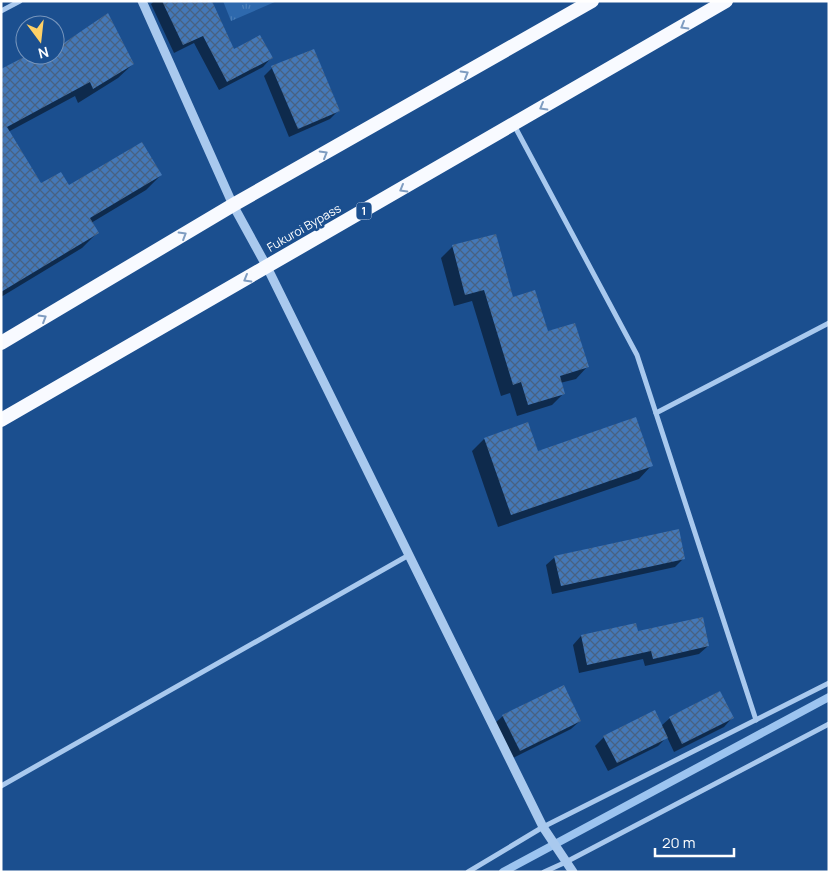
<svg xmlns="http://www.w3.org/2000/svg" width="830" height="873" viewBox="0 0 830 873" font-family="Manrope,sans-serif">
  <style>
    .grass { fill: url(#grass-tufts) }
    .shadow { fill: #0007 }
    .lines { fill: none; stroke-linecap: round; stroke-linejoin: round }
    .stream { stroke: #9cc4f0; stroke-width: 8 }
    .building { fill: url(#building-cross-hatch) }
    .minor { stroke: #a9c9ee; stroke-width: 5 }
    .tertiary { stroke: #a9c9ee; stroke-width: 9 }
    .trunk { stroke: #f8faff; stroke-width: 14 }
    .oneway { stroke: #7e9cc1 }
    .labels { text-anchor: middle; stroke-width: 5; stroke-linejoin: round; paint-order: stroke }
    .shield { fill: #1b4f8f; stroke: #bbcadd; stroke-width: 1 }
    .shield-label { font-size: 11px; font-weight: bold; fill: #fff }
    .street-label { font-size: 12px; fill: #fff; stroke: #1b4f8f }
  </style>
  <defs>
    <pattern id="grass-tufts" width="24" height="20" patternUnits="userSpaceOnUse" patternTransform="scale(1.25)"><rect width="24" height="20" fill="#2e69ad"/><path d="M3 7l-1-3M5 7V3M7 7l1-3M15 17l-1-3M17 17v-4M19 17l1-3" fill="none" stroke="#4d80b9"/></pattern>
    <pattern id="building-cross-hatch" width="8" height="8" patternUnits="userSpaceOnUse" patternTransform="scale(1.25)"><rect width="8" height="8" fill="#4478b7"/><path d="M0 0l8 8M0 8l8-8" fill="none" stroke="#486282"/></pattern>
  </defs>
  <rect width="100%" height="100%" fill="#1b4f8f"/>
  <!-- grass -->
  <path class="grass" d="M223,1h54l-46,20z"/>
  <!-- shadow -->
  <g class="shadow">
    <path d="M154,1h56l23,49 38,8 -8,9 -44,23 -25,-47 -20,10 -23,-49z"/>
    <path d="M60,33l5,10 68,21 -15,14 -40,25 -3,-7 -67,36 33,53 28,2 92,-12 -15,15 -55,33 6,10 -15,15 -81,49v-226l23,-12 3,-4h28v-19z"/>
    <path d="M272,68l67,42 -9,9 -41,18 -25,-61z"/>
    <path d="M452,247l60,51 35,35 40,34 -11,12 -16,4 4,10 -12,12 -35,11 -7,-23 -9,3 -29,-95 -18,5 -13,-48z"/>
    <path d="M484,439l53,13 114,14 -12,13 -141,48 -26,-76z"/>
    <path d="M555,557l129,1 -9,9 -123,27 -6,-29z"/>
    <path d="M636,624l1,8 71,14 -9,8 -54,12 -2,-7 -64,14 -6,-28 8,-9z"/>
    <path d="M503,716l77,5 -9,8 -60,30 -17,-35z"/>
    <path d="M670,718h62l-8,9 -50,25 -7,-15 -9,9 -50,25 -13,-25 9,-9 57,-11z"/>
  </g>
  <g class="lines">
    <!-- stream -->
    <path class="stream" d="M503,872l326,-175"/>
  </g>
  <!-- building -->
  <g class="building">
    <path d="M162,1h50l22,48 26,-14 13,23 -46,24 -24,-46 -20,9z"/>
    <path d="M108,13l26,51 -41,25 -3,-7 -83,45 34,56 20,-11 8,13 73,-43 20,33 -72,43 9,15 -98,59v-223l27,-14h27v-6z"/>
    <path d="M314,49l26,62 -42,18 -27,-63z"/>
    <path d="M496,234l17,63 22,-7 13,41 27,-8 14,44 -29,9 5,18 -37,11 -7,-23 -8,3 -29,-95 -19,5 -13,-50z"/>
    <path d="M636,417l17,49 -142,49 -27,-77 44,-16 10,29z"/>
    <path d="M679,529l6,30 -124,27 -7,-30z"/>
    <path d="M703,617l6,29 -56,13 -2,-8 -64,14 -6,-30 55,-12 2,8z"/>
    <path d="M564,685l17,36 -61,30 -18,-36z"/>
    <path d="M720,691l14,27 -52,26 -13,-27z"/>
    <path d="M655,710l13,28 -51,25 -14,-27z"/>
  </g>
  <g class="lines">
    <!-- minor -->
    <g class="minor">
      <path d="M1,11l19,-10"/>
      <path d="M514,125l123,230 119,365"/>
      <path d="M656,413l173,-90"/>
      <path d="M1,786l408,-231"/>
      <path d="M468,872l75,-45 286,-144"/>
      <path d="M544,872l22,-10 263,-138"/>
    </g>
    <!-- tertiary -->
    <path class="tertiary" d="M142,1l91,204 34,62 276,560 30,45"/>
    <!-- trunk -->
    <g class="trunk">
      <path d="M1,343l232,-138 359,-204"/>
      <path d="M1,420l725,-419"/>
    </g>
  </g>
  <!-- one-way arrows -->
  <defs><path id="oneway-chevron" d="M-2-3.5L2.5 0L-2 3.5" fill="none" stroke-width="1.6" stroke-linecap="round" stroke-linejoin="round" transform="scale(1.25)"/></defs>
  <g class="oneway">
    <use href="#oneway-chevron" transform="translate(684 26) rotate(150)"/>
    <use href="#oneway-chevron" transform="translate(465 74) rotate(-30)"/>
    <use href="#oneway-chevron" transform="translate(543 107) rotate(150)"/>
    <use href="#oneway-chevron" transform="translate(324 154) rotate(-30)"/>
    <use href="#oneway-chevron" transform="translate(403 189) rotate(150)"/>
    <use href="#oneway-chevron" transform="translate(183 235) rotate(-31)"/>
    <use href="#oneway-chevron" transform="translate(247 279) rotate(150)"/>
    <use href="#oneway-chevron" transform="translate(43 318) rotate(-31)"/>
  </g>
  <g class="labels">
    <!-- shield labels -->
    <rect class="shield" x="356.5" y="202.5" width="15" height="17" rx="4"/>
    <g class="shield-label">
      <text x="364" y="215">1</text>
    </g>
    <!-- street labels -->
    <g class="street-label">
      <text transform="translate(304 228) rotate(-30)" y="4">Fukuroi Bypass</text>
    </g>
  </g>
  <!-- border -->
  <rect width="830" height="873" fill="none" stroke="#ffffff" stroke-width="5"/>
  <!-- north arrow -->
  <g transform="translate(40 40) rotate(165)"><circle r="24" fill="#1b4f8f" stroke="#7695bc"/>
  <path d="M0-4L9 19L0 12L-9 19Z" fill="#ffd166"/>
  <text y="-8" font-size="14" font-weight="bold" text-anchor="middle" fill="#ffffff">N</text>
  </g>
  <!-- scale -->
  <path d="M655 848v8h79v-8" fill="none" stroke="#ffffff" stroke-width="2.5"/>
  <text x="662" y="848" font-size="15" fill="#ffffff" stroke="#1b4f8f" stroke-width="4" paint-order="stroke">20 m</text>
</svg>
